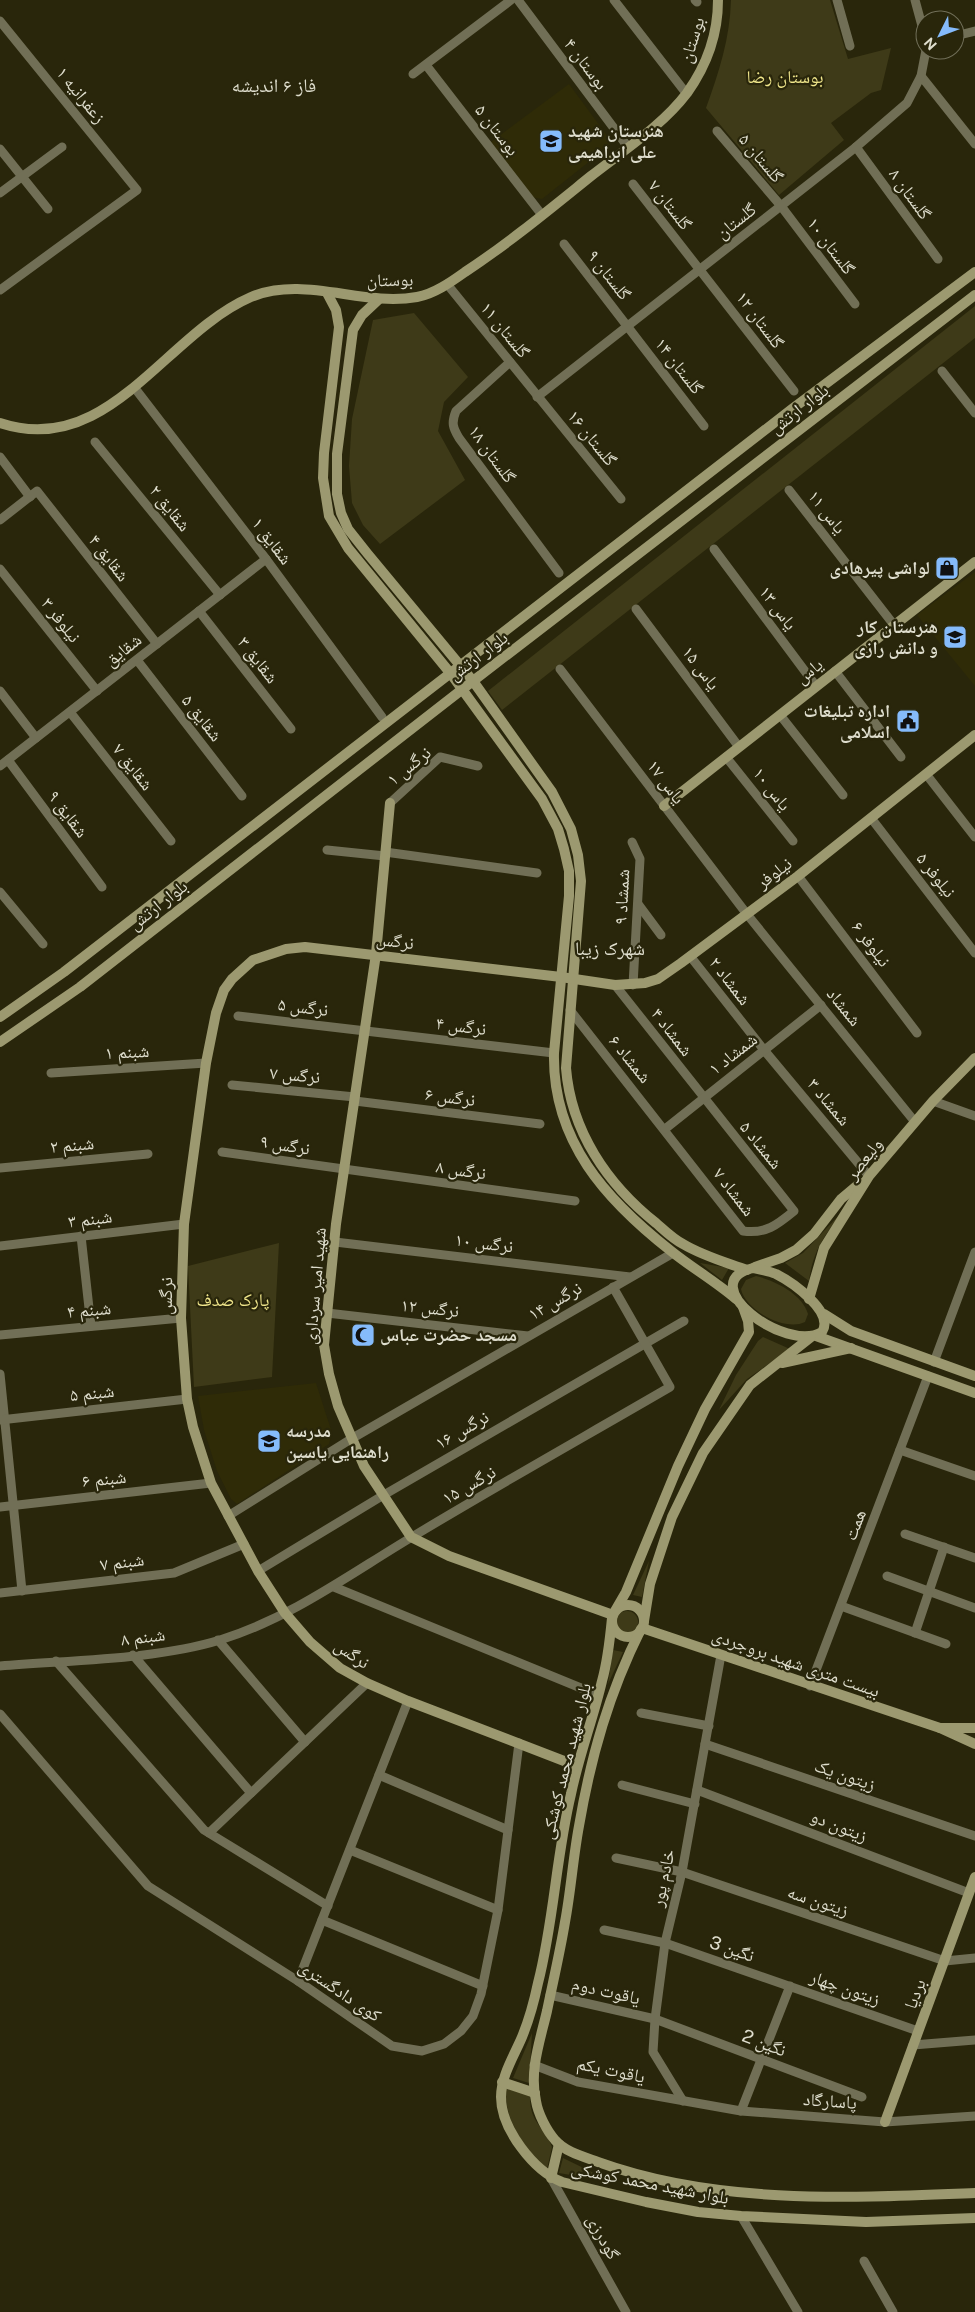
<svg xmlns="http://www.w3.org/2000/svg" width="975" height="2312" viewBox="0 0 975 2312" font-family="'Public Sans','Noto Naskh Arabic',sans-serif">
  <style>
    .built { fill: #2f2b07 }
    .green { fill: #3e3a18 }
    .lines { fill: none; stroke-linecap: round; stroke-linejoin: round }
    .street { stroke: #716f56; stroke-width: 9 }
    .secondary { stroke: #9c9970; stroke-width: 10 }
    .labels { text-anchor: middle; stroke-width: 4.5; stroke-linejoin: round; paint-order: stroke }
    .street-label { font-size: 18px; fill: #deddcd; stroke: #29260b }
    .park-label { font-size: 18px; fill: #f0e68b; stroke: #29260b }
    .poi-label { font-size: 18px; font-weight: bold; fill: #deddcd; stroke: #29260b; text-anchor: start }
    .neighbourhood-label { font-size: 19px; fill: #deddcd; stroke: #29260b }
  </style>
  <rect width="100%" height="100%" fill="#29260b"/>
  <!-- built -->
  <g class="built">
    <path d="M569,84l42,57 -2,5 -67,53 -11,-2 -40,-55z"/>
    <path d="M975,572v114l-58,-71z"/>
    <path d="M316,1383l16,50 -3,11 -92,60 -6,-5 -14,-28 -13,-41 -6,-34z"/>
  </g>
  <!-- green -->
  <g class="green">
    <path d="M731,0h99l18,59 43,-11 -10,42 -10,3 -40,30 13,17 -65,55 -73,-87c13,-36 24,-70 25,-108z"/>
    <path d="M975,306v32l-473,372 -14,-19z"/>
    <path d="M414,313l54,64 -24,25 -6,29 27,49 -85,64 -17,-19 -11,-22 -3,-37 3,-47 21,-99z"/>
    <path d="M843,1211c-18,24 -30,39 -34,70l-24,-18 18,-10z"/>
    <path d="M279,1243l-7,134 -78,10 -6,-121z"/>
    <path d="M700,1263l29,5 -7,12z"/>
    <path d="M756,1276c20,5 46,18 52,38l-3,8c-20,10 -60,-12 -64,-33l5,-9z"/>
    <path d="M763,1337l27,12 -43,30 -28,31 17,-35 22,-34z"/>
    <path d="M649,1561l-7,36 -9,-2z"/>
    <circle cx="627" cy="1622" r="11"/>
    <path d="M613,1650l10,2 -15,32z"/>
    <path d="M532,2033l-3,50 -16,-5z"/>
    <path d="M506,2087l24,8c-1,28 15,32 22,52l-5,22c-23,-20 -44,-51 -41,-82z"/>
    <path d="M563,2158l41,20 1,3 -46,-8z"/>
  </g>
  <g class="lines">
    <!-- street -->
    <g class="street">
      <path d="M518,0l110,147"/>
      <path d="M614,0l72,93"/>
      <path d="M695,0l2,2"/>
      <path d="M837,0l13,46"/>
      <path d="M915,0l10,37"/>
      <path d="M0,21l137,169 -137,100"/>
      <path d="M955,36l20,-5"/>
      <path d="M426,65l116,150"/>
      <path d="M413,74l98,-74"/>
      <path d="M921,76l54,68"/>
      <path d="M717,131l64,75 74,98"/>
      <path d="M856,147l82,112"/>
      <path d="M0,149l48,60"/>
      <path d="M633,184l161,207"/>
      <path d="M0,193l62,-46"/>
      <path d="M564,244l140,182"/>
      <path d="M447,284l174,215"/>
      <path d="M510,362l-54,49c-5,12 -3,17 3,27l100,135"/>
      <path d="M942,371l33,42"/>
      <path d="M134,387l132,172 116,158"/>
      <path d="M537,397l319,-250 51,-44 14,-27 5,-26"/>
      <path d="M95,442l125,153"/>
      <path d="M0,457l30,40"/>
      <path d="M789,490l105,135"/>
      <path d="M0,520l37,-29 120,153"/>
      <path d="M714,549l102,137"/>
      <path d="M0,569l97,122"/>
      <path d="M636,609l103,138"/>
      <path d="M199,611l92,118"/>
      <path d="M137,660l105,136"/>
      <path d="M560,669l186,244 169,209"/>
      <path d="M835,671l66,86"/>
      <path d="M0,691l36,47"/>
      <path d="M70,712l101,129"/>
      <path d="M780,715l63,80"/>
      <path d="M726,757l67,84"/>
      <path d="M8,760l94,127"/>
      <path d="M0,766l266,-207"/>
      <path d="M926,774l49,63"/>
      <path d="M390,803l50,-46 38,9"/>
      <path d="M871,818l104,135"/>
      <path d="M632,842l8,17 -7,126"/>
      <path d="M327,850l58,6"/>
      <path d="M385,852l152,21"/>
      <path d="M798,876l119,157"/>
      <path d="M0,892l43,52"/>
      <path d="M638,904l23,31"/>
      <path d="M690,956l74,94 105,126"/>
      <path d="M570,1010l173,221c23,3 34,-6 51,-20l-179,-226"/>
      <path d="M238,1016l316,37"/>
      <path d="M51,1073l155,-10"/>
      <path d="M232,1085l123,12"/>
      <path d="M355,1101l185,23"/>
      <path d="M933,1101l42,15"/>
      <path d="M665,1129l156,-124"/>
      <path d="M222,1152l353,49"/>
      <path d="M0,1168l148,-14"/>
      <path d="M81,1236l10,90"/>
      <path d="M335,1242l295,35"/>
      <path d="M0,1246l184,-22"/>
      <path d="M327,1313l201,23"/>
      <path d="M0,1335l181,-17"/>
      <path d="M934,1362l41,-110"/>
      <path d="M0,1374l22,217"/>
      <path d="M0,1420l187,-21"/>
      <path d="M900,1450l75,26"/>
      <path d="M0,1507l211,-24"/>
      <path d="M228,1516l123,-77 322,-186"/>
      <path d="M905,1534l70,24"/>
      <path d="M258,1571l124,-75 302,-175"/>
      <path d="M887,1576l88,32"/>
      <path d="M334,1587l264,108"/>
      <path d="M0,1593l174,-20 70,-29"/>
      <path d="M841,1606l105,38"/>
      <path d="M915,1633l29,-86"/>
      <path d="M218,1640l87,102"/>
      <path d="M133,1655l118,138"/>
      <path d="M56,1661l148,169 124,76"/>
      <path d="M0,1666c69,-6 155,-6 220,-26 71,-22 130,-66 192,-103 86,-52 172,-100 258,-150l-57,-100"/>
      <path d="M810,1686l118,-310"/>
      <path d="M641,1713l68,13"/>
      <path d="M0,1714l148,172 150,95 94,65 30,5 22,-7 17,-13 12,-15 8,-22 17,-84 21,-167"/>
      <path d="M705,1744l270,92"/>
      <path d="M379,1775l129,55"/>
      <path d="M622,1785l73,19"/>
      <path d="M697,1790l272,103"/>
      <path d="M209,1833l158,-150"/>
      <path d="M350,1850l148,60"/>
      <path d="M616,1858l66,14 263,89 30,-3"/>
      <path d="M322,1920l161,66"/>
      <path d="M604,1930l61,13 253,88"/>
      <path d="M298,1981l110,-280"/>
      <path d="M550,1995l105,24 207,78"/>
      <path d="M913,2045l62,-5"/>
      <path d="M534,2065l44,17 163,29 144,11 90,-6"/>
      <path d="M683,2101l-30,-49 2,-33 10,-76 17,-71 39,-217"/>
      <path d="M741,2111l49,-125"/>
      <path d="M551,2178l75,134"/>
      <path d="M741,2216l57,96"/>
      <path d="M864,2261l29,51"/>
    </g>
    <!-- secondary -->
    <g class="secondary">
      <path d="M327,293l9,17 3,17 -15,126 -1,25 6,38 19,32 103,126 91,125 16,30 6,20 5,22v25l-15,157c-2,88 52,147 117,198 21,17 44,30 65,48"/>
      <path d="M378,300l-16,15 -9,15 -16,124v40l4,19 7,16 19,24 106,128 79,111 19,37 7,26 3,26 -15,187c5,63 41,116 90,155 8,7 17,16 27,21 20,12 42,18 64,26"/>
      <path d="M0,423c108,36 165,-89 251,-126 54,-22 111,10 166,0 17,-3 34,-15 48,-25 44,-29 85,-63 126,-96 33,-26 71,-50 96,-83 20,-28 31,-59 31,-93"/>
      <path d="M390,803l-14,151 -40,270 -12,121 5,29 9,32 26,60 47,71 38,19 164,59"/>
      <path d="M664,806l311,-244"/>
      <path d="M0,1017l64,-45 728,-563 183,-137"/>
      <path d="M0,1042l80,-55 393,-306 502,-386"/>
      <path d="M755,1267l26,-9 15,-8 18,-16 27,-35 19,-16"/>
      <path d="M753,1268c8,2 16,3 23,6 16,8 59,38 46,58 -37,22 -130,-49 -69,-64z"/>
      <path d="M809,1299l15,-51 45,-72 64,-75 42,-43"/>
      <path d="M824,1314l27,17 124,45"/>
      <path d="M816,1336l159,57"/>
      <path d="M782,1363l69,-15"/>
      <circle cx="628" cy="1621" r="16"/>
      <path d="M615,1611l11,-19 52,-126 27,-57 44,-77 -1,-11 -5,-14"/>
      <path d="M612,1618c-2,21 -4,42 -10,63 -9,38 -23,74 -31,113 -15,62 -17,127 -33,189 -4,19 -9,37 -16,54 -8,19 -21,39 -21,60 0,32 33,74 61,85l84,20 52,10 43,4 125,6 109,-4"/>
      <path d="M644,1621l6,-37 22,-67 31,-64 47,-68 61,-48"/>
      <path d="M642,1628l298,100"/>
      <path d="M641,1629c-32,64 -50,127 -62,197 -6,32 -8,64 -14,96 -5,30 -12,60 -18,89 -7,30 -18,60 -11,90 2,13 11,30 19,39 10,12 29,17 43,22 119,43 253,36 377,31"/>
      <path d="M975,1728h-35l35,16"/>
      <path d="M577,1766l-169,-65 -41,-18 -27,-15 -30,-26 -25,-29 -27,-42 -47,-88 -18,-56 -6,-28 -6,-81 3,-94 22,-161 10,-50 8,-23 8,-11 21,-19 33,-11 19,-2 256,30 54,8 30,-2 13,-4 23,-16 117,-87 177,-141"/>
      <path d="M502,2082l33,11"/>
      <path d="M885,2122l90,-245"/>
      <path d="M551,2178l8,-34"/>
    </g>
  </g>
  <!-- icons -->
  <defs>
    <g id="school-square" transform="scale(1.25)"><rect x="-9" y="-9" width="18" height="18" rx="4" fill="#85bbfb" stroke="#29260b"/><path d="M0-5L7-2L0 1L-7-2ZM-4 1L0 2.5L4 1V4Q0 6-4 4Z" fill="#111"/></g>
    <g id="shop-square" transform="scale(1.25)"><rect x="-9" y="-9" width="18" height="18" rx="4" fill="#85bbfb" stroke="#29260b"/><path d="M-5-2.5h2.3a2.7 3.5 0 0 1 5.4 0H5L5.5 6h-11ZM-1.5-2.5h3a1.5 2.3 0 0 0-3 0Z" fill="#111"/></g>
    <g id="civic-square" transform="scale(1.25)"><rect x="-9" y="-9" width="18" height="18" rx="4" fill="#85bbfb" stroke="#29260b"/><path d="M-.6-6.5H3V-4.5H.6V-3L4-1V1h2V6H-6V1h2V-1L-.6-3ZM-1.2 2.5V6h2.4V2.5Z" fill="#111"/></g>
    <g id="mosque-square" transform="scale(1.25)"><rect x="-9" y="-9" width="18" height="18" rx="4" fill="#85bbfb" stroke="#29260b"/><path d="M3.5-4.9A6 6 0 1 0 3.5 4.9A5 5 0 1 1 3.5-4.9Z" fill="#111"/></g>
  </defs>
  <g fill-rule="evenodd">
    <use href="#school-square" x="551" y="141"/>
    <use href="#shop-square" x="947" y="568"/>
    <use href="#school-square" x="955" y="637"/>
    <use href="#civic-square" x="908" y="721"/>
    <use href="#mosque-square" x="363" y="1335"/>
    <use href="#school-square" x="269" y="1441"/>
  </g>
  <g class="labels">
    <!-- street labels -->
    <g class="street-label">
      <text transform="translate(692 40) rotate(-73)" y="6">بوستان</text>
      <text transform="translate(586 64) rotate(53)" y="6">بوستان ۴</text>
      <text transform="translate(81 95) rotate(51)" y="6">زعفرانیه ۱</text>
      <text transform="translate(497 130) rotate(52)" y="6">بوستان ۵</text>
      <text transform="translate(761 158) rotate(50)" y="6">گلستان ۵</text>
      <text transform="translate(910 194) rotate(54)" y="6">گلستان ۸</text>
      <text transform="translate(670 205) rotate(52)" y="6">گلستان ۷</text>
      <text transform="translate(736 221) rotate(-38)" y="6">گلستان</text>
      <text transform="translate(831 246) rotate(53)" y="6">گلستان ۱۰</text>
      <text transform="translate(609 275) rotate(52)" y="6">گلستان ۹</text>
      <text transform="translate(390 280) rotate(-1)" y="6">بوستان</text>
      <text transform="translate(760 320) rotate(53)" y="6">گلستان ۱۲</text>
      <text transform="translate(505 330) rotate(51)" y="6">گلستان ۱۱</text>
      <text transform="translate(679 366) rotate(52)" y="6">گلستان ۱۴</text>
      <text transform="translate(799 409) rotate(-38)" y="6">بلوار ارتش</text>
      <text transform="translate(592 438) rotate(51)" y="6">گلستان ۱۶</text>
      <text transform="translate(492 454) rotate(54)" y="6">گلستان ۱۸</text>
      <text transform="translate(170 508) rotate(51)" y="6">شقایق ۲</text>
      <text transform="translate(827 512) rotate(52)" y="6">یاس ۱۱</text>
      <text transform="translate(272 541) rotate(53)" y="6">شقایق ۱</text>
      <text transform="translate(109 558) rotate(52)" y="6">شقایق ۴</text>
      <text transform="translate(778 608) rotate(53)" y="6">یاس ۱۳</text>
      <text transform="translate(61 620) rotate(52)" y="6">نیلوفر ۳</text>
      <text transform="translate(123 650) rotate(-38)" y="6">شقایق</text>
      <text transform="translate(478 656) rotate(-37)" y="6">بلوار ارتش</text>
      <text transform="translate(258 660) rotate(52)" y="6">شقایق ۳</text>
      <text transform="translate(701 668) rotate(53)" y="6">یاس ۱۵</text>
      <text transform="translate(809 671) rotate(-38)" y="6">یاس</text>
      <text transform="translate(202 718) rotate(52)" y="6">شقایق ۵</text>
      <text transform="translate(409 766) rotate(-39)" y="6">نرگس ۱</text>
      <text transform="translate(133 767) rotate(52)" y="6">شقایق ۷</text>
      <text transform="translate(666 782) rotate(53)" y="6">یاس ۱۷</text>
      <text transform="translate(772 789) rotate(52)" y="6">یاس ۱۰</text>
      <text transform="translate(68 814) rotate(53)" y="6">شقایق ۹</text>
      <text transform="translate(774 873) rotate(-37)" y="6">نیلوفر</text>
      <text transform="translate(936 875) rotate(52)" y="6">نیلوفر ۵</text>
      <text transform="translate(622 897) rotate(-87)" y="6">شمشاد ۹</text>
      <text transform="translate(158 905) rotate(-38)" y="6">بلوار ارتش</text>
      <text transform="translate(395 941) rotate(7)" y="6">نرگس</text>
      <text transform="translate(871 944) rotate(53)" y="6">نیلوفر ۶</text>
      <text transform="translate(730 981) rotate(52)" y="6">شمشاد ۲</text>
      <text transform="translate(303 1007) rotate(7)" y="6">نرگس ۵</text>
      <text transform="translate(844 1007) rotate(51)" y="6">شمشاد</text>
      <text transform="translate(461 1026) rotate(7)" y="6">نرگس ۴</text>
      <text transform="translate(672 1032) rotate(52)" y="6">شمشاد ۴</text>
      <text transform="translate(127 1052) rotate(-3)" y="6">شبنم ۱</text>
      <text transform="translate(733 1054) rotate(-38)" y="6">شمشاد ۱</text>
      <text transform="translate(630 1059) rotate(51)" y="6">شمشاد ۶</text>
      <text transform="translate(295 1075) rotate(5)" y="6">نرگس ۷</text>
      <text transform="translate(450 1097) rotate(7)" y="6">نرگس ۶</text>
      <text transform="translate(829 1102) rotate(50)" y="6">شمشاد ۳</text>
      <text transform="translate(72 1145) rotate(-5)" y="6">شبنم ۲</text>
      <text transform="translate(285 1145) rotate(9)" y="6">نرگس ۹</text>
      <text transform="translate(761 1145) rotate(51)" y="6">شمشاد ۵</text>
      <text transform="translate(864 1159) rotate(-52)" y="6">ولیعصر</text>
      <text transform="translate(461 1170) rotate(8)" y="6">نرگس ۸</text>
      <text transform="translate(734 1192) rotate(52)" y="6">شمشاد ۷</text>
      <text transform="translate(90 1219) rotate(-7)" y="6">شبنم ۳</text>
      <text transform="translate(484 1243) rotate(7)" y="6">نرگس ۱۰</text>
      <text transform="translate(315 1286) rotate(-85)" y="6">شهید امیر سرداری</text>
      <text transform="translate(166 1296) rotate(-89)" y="6">نرگس</text>
      <text transform="translate(555 1301) rotate(-30)" y="6">نرگس ۱۴</text>
      <text transform="translate(430 1308) rotate(6)" y="6">نرگس ۱۲</text>
      <text transform="translate(89 1310) rotate(-5)" y="6">شبنم ۴</text>
      <text transform="translate(92 1393) rotate(-6)" y="6">شبنم ۵</text>
      <text transform="translate(462 1430) rotate(-30)" y="6">نرگس ۱۶</text>
      <text transform="translate(104 1479) rotate(-6)" y="6">شبنم ۶</text>
      <text transform="translate(469 1485) rotate(-30)" y="6">نرگس ۱۵</text>
      <text transform="translate(855 1525) rotate(-69)" y="6">همت</text>
      <text transform="translate(122 1562) rotate(-7)" y="6">شبنم ۷</text>
      <text transform="translate(143 1637) rotate(-7)" y="6">شبنم ۸</text>
      <text transform="translate(352 1654) rotate(34)" y="6">نرگس</text>
      <text transform="translate(796 1663) rotate(19)" y="6">بیست متری شهید بروجردی</text>
      <text transform="translate(566 1761) rotate(-76)" y="6">بلوار شهید محمد کوشکی</text>
      <text transform="translate(845 1775) rotate(19)" y="6">زیتون یک</text>
      <text transform="translate(839 1826) rotate(21)" y="6">زیتون دو</text>
      <text transform="translate(663 1878) rotate(-78)" y="6">خادم پور</text>
      <text transform="translate(818 1901) rotate(18)" y="6">زیتون سه</text>
      <text transform="translate(732 1949) rotate(19)" y="6">نگین 3</text>
      <text transform="translate(845 1988) rotate(19)" y="6">زیتون چهار</text>
      <text transform="translate(340 1991) rotate(34)" y="6">کوی دادگستری</text>
      <text transform="translate(606 1991) rotate(13)" y="6">یاقوت دوم</text>
      <text transform="translate(915 1994) rotate(-69)" y="6">بردیا</text>
      <text transform="translate(764 2043) rotate(21)" y="6">نگین 2</text>
      <text transform="translate(611 2070) rotate(12)" y="6">یاقوت یکم</text>
      <text transform="translate(830 2101) rotate(4)" y="6">پاسارگاد</text>
      <text transform="translate(650 2183) rotate(11)" y="6">بلوار شهید محمد کوشکی</text>
      <text transform="translate(603 2237) rotate(61)" y="6">گودرزی</text>
    </g>
    <!-- park labels -->
    <g class="park-label">
      <text x="785" y="83">بوستان رضا</text>
      <text x="233" y="1306">پارک صدف</text>
    </g>
    <!-- poi labels -->
    <g class="poi-label">
      <text x="568" y="137">هنرستان شهید<tspan x="568" dy="21">علی ابراهیمی</tspan></text>
      <text x="930" y="574" text-anchor="end">لواشی پیرهادی</text>
      <text x="938" y="633" text-anchor="end">هنرستان کار<tspan x="938" dy="21">و دانش رازی</tspan></text>
      <text x="890" y="717" text-anchor="end">اداره تبلیغات<tspan x="890" dy="21">اسلامی</tspan></text>
      <text x="380" y="1341">مسجد حضرت عباس</text>
      <text x="286" y="1437">مدرسه<tspan x="286" dy="21">راهنمایی یاسین</tspan></text>
    </g>
    <!-- neighbourhood labels -->
    <g class="neighbourhood-label">
      <text x="274" y="92">فاز ۶ اندیشه</text>
      <text x="610" y="955">شهرک زیبا</text>
    </g>
  </g>
  <!-- north arrow -->
  <g transform="translate(940 35) rotate(228)"><circle r="24" fill="#29260b" stroke="#716f59"/>
  <path d="M0-4L9 19L0 12L-9 19Z" fill="#85bbfb"/>
  <text y="-8" font-size="14" font-weight="bold" text-anchor="middle" fill="#deddcd">N</text>
  </g>
</svg>
